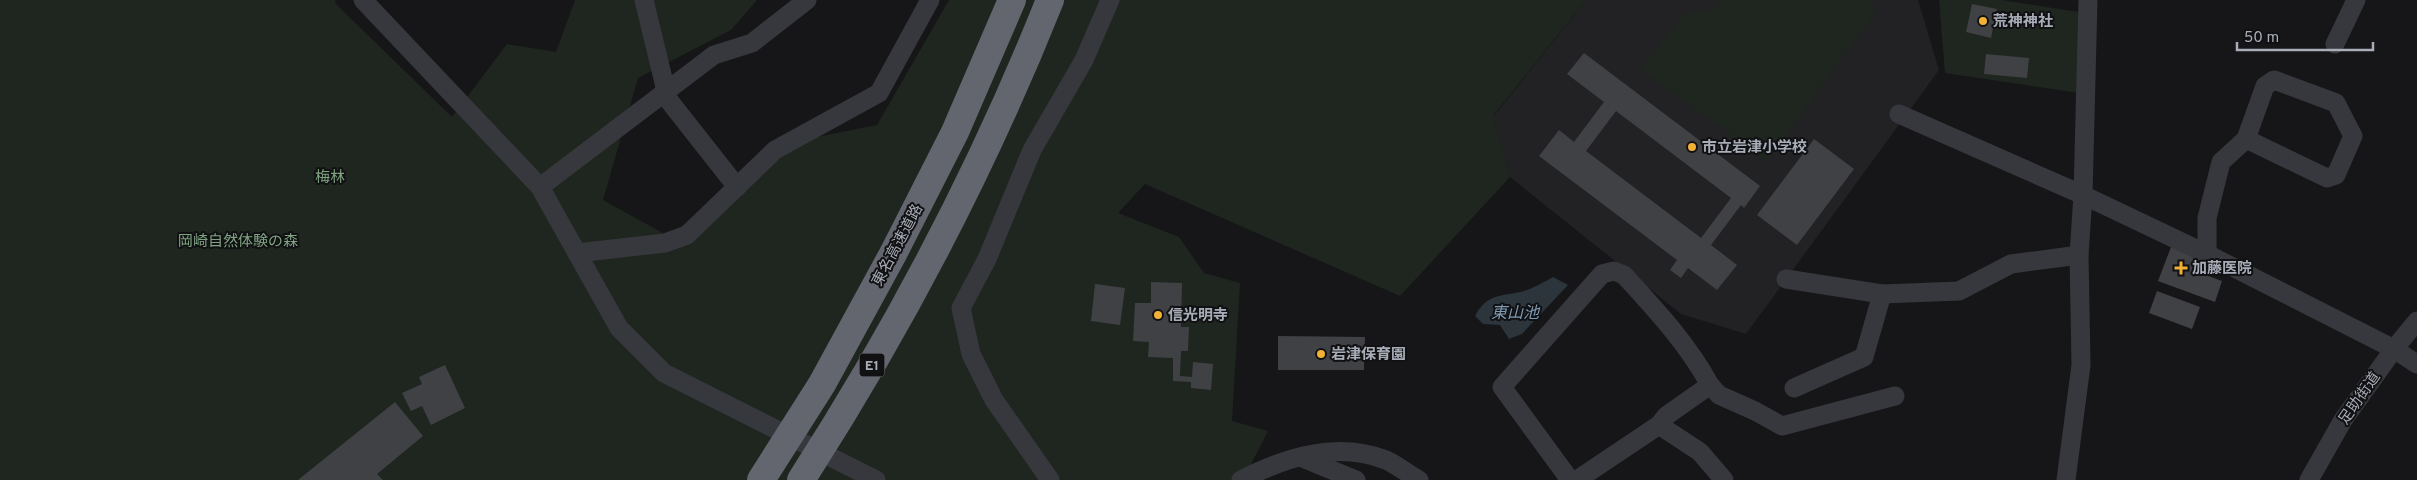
<svg xmlns="http://www.w3.org/2000/svg" width="2417" height="480" viewBox="0 0 2417 480" font-family="Overpass,'Noto Sans JP',sans-serif">
  <style>
    .built { fill: #222225 }
    .green { fill: #1e261f }
    .water { fill: #2c353c }
    .building { fill: #404145; fill-rule: evenodd }
    .lines { fill: none; stroke-linecap: round; stroke-linejoin: round }
    .minor { stroke: #37383d; stroke-width: 19 }
    .motorway { stroke: #63666e; stroke-width: 28 }
    .poi-dot { fill: #f2b134; stroke: #111113; stroke-width: 2 }
    .labels { text-anchor: middle; stroke-width: 4; stroke-linejoin: round; paint-order: stroke }
    .shield { fill: #111113; stroke: #7b7e86; stroke-width: 1 }
    .shield-label { font-size: 14px; font-weight: bold; fill: #a8adb8 }
    .poi-label { font-size: 15px; font-weight: bold; fill: #a8adb8; stroke: #111113; text-anchor: start }
    .park-label { font-size: 15px; fill: #7fa381; stroke: #111113 }
    .street-label { font-size: 15px; fill: #a8adb8; stroke: #111113 }
    .water-label { font-size: 16px; font-style: italic; fill: #7f9bb3; stroke: #111113 }
  </style>
  <rect width="100%" height="100%" fill="#161618"/>
  <!-- built -->
  <path class="built" d="M1586,0h332l21,70 -193,264 -65,-20 -171,-137 -17,-60z"/>
  <!-- green -->
  <g class="green">
    <path d="M0,0h335l1,4 116,113 55,-73 49,8 19,-52h182l-26,30 -93,48 -35,122 67,37 101,-91 106,-21 72,-125h637l-93,116 17,61 -110,119 -255,-112 -27,29 61,24 25,36 36,10 -8,138 36,10 -25,49h-1243z"/>
    <path d="M1722,0h149l4,13 -108,148 -127,-92 45,-55 28,-5z"/>
    <path d="M1939,0h62l84,13 -6,80 -134,-20z"/>
  </g>
  <!-- water -->
  <path class="water" d="M1553,277l15,8 -46,49 -13,5 -9,-14 -17,-1 -8,-8c13,-24 27,-19 49,-25 10,-3 20,-9 29,-14z"/>
  <!-- building -->
  <g class="building">
    <path d="M1972,4l25,5 -6,29 -25,-6z"/>
    <path d="M1584,53l176,133 -16,22 -3,-3 -30,40 26,20 -20,25 -29,-22 -7,10 -11,-8 7,-10 -138,-104 20,-26 15,12 30,-40 -37,-28zM1616,111l115,87 -30,40 -115,-87z"/>
    <path d="M1986,54l43,4 -2,20 -43,-4z"/>
    <path d="M1814,139l40,30 -57,76 -40,-30z"/>
    <path d="M2171,247l37,13 -5,14 19,7 -7,21 -57,-21z"/>
    <path d="M1151,282l31,1 -1,44h8l-1,24h-7l-1,25 12,1 1,-15 20,2 -2,26 -20,-2v-6l-18,-1v-23l-25,-1 1,-15 -16,-1 2,-38h16z"/>
    <path d="M1095,284l30,4 -5,37 -29,-4z"/>
    <path d="M2157,291l43,16 -8,22 -43,-16z"/>
    <path d="M1278,336l87,1 -1,33h-86z"/>
    <path d="M445,365l20,43 -34,17 -9,-19 -11,5 -9,-18 20,-9 -3,-7z"/>
    <path d="M395,402l28,34 -46,38 6,6h-85z"/>
  </g>
  <g class="lines">
    <!-- minor -->
    <g class="minor">
      <path d="M363,0l177,187 79,141 45,45 212,107"/>
      <path d="M644,0l22,91"/>
      <path d="M2335,44l21,-44"/>
      <path d="M663,93l74,94"/>
      <path d="M1899,114l184,81 124,59 187,95 23,15"/>
      <path d="M540,187l174,-132 38,-12 55,-43"/>
      <path d="M577,253l88,-10 22,-8 88,-85 104,-57 51,-93"/>
      <path d="M2207,254v-36l14,-56 25,-23 19,-53 9,-6 62,23 17,33 -17,39 -9,3 -81,-39"/>
      <path d="M1786,279l96,15 -18,63 -70,31"/>
      <path d="M1882,294l77,-3 52,-27 68,-9"/>
      <path d="M1659,425l41,27 24,28"/>
      <path d="M1300,457l56,23"/>
      <path d="M1050,480l-56,-80 -23,-46 -10,-46 26,-49 45,-109 52,-90 26,-60"/>
      <path d="M1241,480c45,-23 95,-39 145,-20 11,5 22,14 33,20"/>
      <path d="M1570,480l-68,-93 100,-113 12,-3 10,4c32,35 63,68 86,110"/>
      <path d="M1577,480l82,-55 7,-9 44,-31 9,10 36,16 27,15 113,-30"/>
      <path d="M2066,480l15,-115 -2,-110 4,-60 5,-195"/>
      <path d="M2309,480l34,-60 51,-71 23,-28"/>
    </g>
    <!-- motorway -->
    <g class="motorway">
      <path d="M761,480l61,-96 72,-132 61,-120 57,-132"/>
      <path d="M801,480c98,-152 182,-312 249,-480"/>
    </g>
  </g>
  <!-- markers -->
  <g class="poi-dot">
    <circle cx="1983" cy="21" r="5"/>
    <circle cx="1692" cy="147" r="5"/>
    <path d="M2178.5 260.5h5v5h5v5h-5v5h-5v-5h-5v-5h5z"/>
    <circle cx="1158" cy="315" r="5"/>
    <circle cx="1321" cy="354" r="5"/>
  </g>
  <g class="labels">
    <!-- shield labels -->
    <rect class="shield" x="859.5" y="353.5" width="25" height="23" rx="4"/>
    <g class="shield-label">
      <text x="872" y="370">E1</text>
    </g>
    <!-- poi labels -->
    <g class="poi-label">
      <text x="1993" y="26">荒神神社</text>
      <text x="1702" y="152">市立岩津小学校</text>
      <text x="2192" y="273">加藤医院</text>
      <text x="1168" y="320">信光明寺</text>
      <text x="1331" y="359">岩津保育園</text>
    </g>
    <!-- park labels -->
    <g class="park-label">
      <text x="330" y="182">梅林</text>
      <text x="238" y="246">岡崎自然体験の森</text>
    </g>
    <!-- street labels -->
    <g class="street-label">
      <text transform="translate(897 245) rotate(-62)" y="5">東名高速道路</text>
      <text transform="translate(2359 398) rotate(-55)" y="5">足助街道</text>
    </g>
    <!-- water labels -->
    <g class="water-label">
      <text x="1515" y="318">東山池</text>
    </g>
  </g>
  <!-- scale -->
  <path d="M2237 42v8h136v-8" fill="none" stroke="#a8adb8" stroke-width="2.5"/>
  <text x="2244" y="42" font-size="15" fill="#a8adb8" stroke="#111113" stroke-width="4" paint-order="stroke">50 m</text>
</svg>
